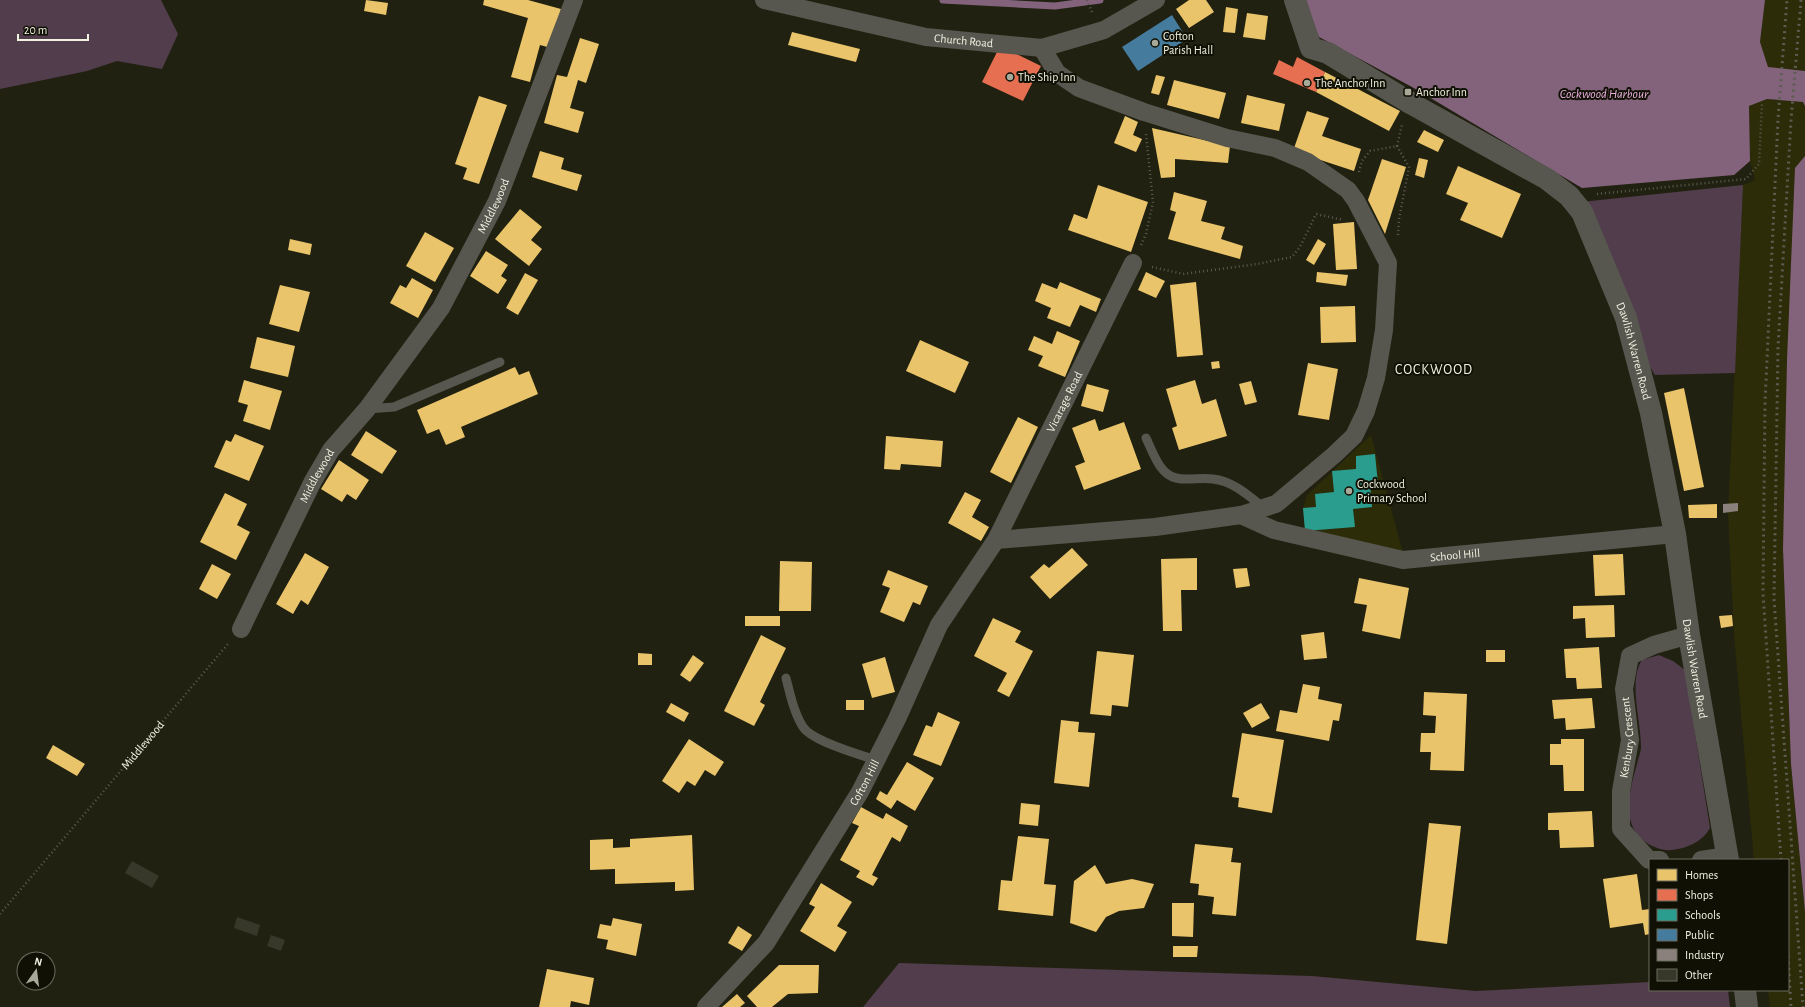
<svg xmlns="http://www.w3.org/2000/svg" width="1805" height="1007" viewBox="0 0 1805 1007" font-family="'Alegreya Sans',sans-serif">
  <style>
    .built { fill: #2c2c08 }
    .green { fill: #513d4b }
    .water { fill: #83637b }
    .homes { fill: #e9c46a }
    .shops { fill: #e76f51 }
    .schools { fill: #2a9d8f }
    .public { fill: #457b9d }
    .industry { fill: #8a817c }
    .lines { fill: none; stroke-linecap: round; stroke-linejoin: round }
    .stream { stroke: #83637b; stroke-width: 7 }
    .building { fill: #38382a }
    .path { stroke: #5b5c52; stroke-width: 2.5; stroke-dasharray: 1 3; stroke-linecap: butt }
    .service { stroke: #575750; stroke-width: 9 }
    .minor { stroke: #575750; stroke-width: 18 }
    .tertiary { stroke: #575750; stroke-width: 22 }
    .rail { stroke: #5d5d53; stroke-width: 3; stroke-dasharray: 2 4; stroke-linecap: butt }
    .poi-dot { fill: #a8a998; stroke: #101005; stroke-width: 1.5 }
    .labels { text-anchor: middle; stroke-width: 4; stroke-linejoin: round; paint-order: stroke }
    .poi-label { font-size: 12px; fill: #f1f2e0; stroke: #101005; text-anchor: start }
    .street-label { font-size: 12px; fill: #f1f2e0; stroke: #101005 }
    .water-label { font-size: 13px; font-style: italic; fill: #e9aedd; stroke: #101005 }
    .quarter-label { font-size: 14px; letter-spacing: 1px; fill: #f1f2e0; stroke: #101005 }
  </style>
  <rect width="100%" height="100%" fill="#212111"/>
  <!-- built -->
  <g class="built">
    <path d="M1765,0h40v71l-37,-4 -8,-24z"/>
    <path d="M1767,99l36,3 2,4v50l-22,393 8,215 14,148v95h-35l-2,-17h20v-130h-34l-20,-225 -6,-121 15,-329 12,-5 -5,-19 -1,-55z"/>
    <path d="M1371,435l14,51 18,67 -98,-22 -2,-23 4,-13z"/>
  </g>
  <!-- green -->
  <g class="green">
    <path d="M0,0h161l17,34 -16,35 -45,-8 -30,10 -87,18z"/>
    <path d="M1743,185l-8,188 -80,2 -5,-8 -69,-165z"/>
    <path d="M1659,655l14,6 12,9 25,158c-8,14 -22,20 -38,22 -9,1 -20,-3 -28,-9 -24,-19 -14,-52 -7,-77 1,-5 4,-12 4,-17 0,-26 -13,-66 1,-87z"/>
    <path d="M899,963l413,13 164,15 174,-9v8h78l2,17h-867z"/>
  </g>
  <!-- water -->
  <g class="water">
    <path d="M1304,0h461l-5,42 8,25 37,4v35l-2,-4 -36,-3 -18,7 1,55 -16,14 -152,13 -170,-101 -93,-50z"/>
    <path d="M1805,156v756l-14,-148 -8,-215 4,-189 8,-192z"/>
  </g>
  <!-- homes -->
  <g class="homes">
    <path d="M366,0l22,3 -2,12 -22,-4z"/>
    <path d="M484,0h44l33,9 -10,39 -11,-3 -10,37 -19,-5 17,-59 -45,-13z"/>
    <path d="M1189,0h17l8,12 -25,16 -13,-19z"/>
    <path d="M1226,7l12,2 -3,24 -12,-1z"/>
    <path d="M1247,13l21,3 -3,24 -22,-3z"/>
    <path d="M792,32l68,17 -4,13 -68,-17z"/>
    <path d="M580,38l19,6 -13,39 -8,-3 -8,28 14,4 -6,21 -34,-10 13,-48 10,2z"/>
    <path d="M1325,72l75,39 -11,20 -73,-39z"/>
    <path d="M1156,75l9,2 -6,18 -8,-2z"/>
    <path d="M1174,80l52,13 -7,26 -52,-14z"/>
    <path d="M1247,95l38,9 -6,27 -38,-8z"/>
    <path d="M479,96l28,9 -28,79 -16,-5 4,-11 -12,-4z"/>
    <path d="M1307,111l22,7 -7,18 39,13 -7,22 -61,-20z"/>
    <path d="M1125,116l13,6 -5,13 9,4 -6,13 -22,-9z"/>
    <path d="M1152,128l78,18 -2,17 -53,-4v18l-14,1z"/>
    <path d="M1424,130l20,10 -6,12 -21,-10z"/>
    <path d="M540,151l24,7 -3,11 21,6 -5,16 -45,-14z"/>
    <path d="M1419,158l9,2 -4,18 -9,-3z"/>
    <path d="M1382,159l24,8 -21,67 -17,-34z"/>
    <path d="M1458,166l63,28 -19,44 -42,-18 8,-17 -22,-9z"/>
    <path d="M1098,185l50,17 -17,50 -63,-22 6,-16 13,5z"/>
    <path d="M1174,192l33,9 -6,20 24,6 -4,12 22,7 -3,13 -72,-20 8,-27 -6,-2z"/>
    <path d="M520,209l22,18 -11,13 11,9 -13,17 -34,-27z"/>
    <path d="M1354,222l3,47 -21,1 -3,-46z"/>
    <path d="M425,232l29,16 -19,34 -29,-16z"/>
    <path d="M290,239l22,5 -2,11 -22,-5z"/>
    <path d="M1318,239l8,5 -12,21 -8,-5z"/>
    <path d="M486,251l22,14 -7,11 6,4 -9,14 -28,-18z"/>
    <path d="M1146,272l19,9 -9,17 -18,-8z"/>
    <path d="M1317,272l31,3 -2,11 -30,-4z"/>
    <path d="M525,273l13,7 -20,35 -12,-7z"/>
    <path d="M412,278l21,12 -15,28 -28,-15 10,-18 6,3z"/>
    <path d="M1060,282l41,17 -5,13 -16,-7 -10,22 -23,-9 4,-10 -16,-7 7,-18 15,6z"/>
    <path d="M1196,282l7,73 -26,2 -7,-72z"/>
    <path d="M280,285l30,7 -11,40 -30,-8z"/>
    <path d="M1355,306l1,36 -35,1 -1,-36z"/>
    <path d="M1057,331l23,10 -15,36 -27,-11 5,-10 -15,-6 6,-14 18,8z"/>
    <path d="M257,337l38,9 -7,31 -38,-9z"/>
    <path d="M920,340l49,22 -14,31 -49,-22z"/>
    <path d="M1219,361l1,7 -8,1 -1,-7z"/>
    <path d="M1308,363l30,6 -9,51 -31,-5z"/>
    <path d="M515,367l4,8 10,-4 9,23 -77,33 4,10 -19,8 -7,-16 -12,5 -10,-24z"/>
    <path d="M244,380l38,11 -12,39 -27,-9 5,-16 -10,-3z"/>
    <path d="M1195,380l7,24 14,-5 11,37 -48,14 -7,-22 5,-2 -11,-37z"/>
    <path d="M1251,381l6,21 -12,3 -6,-21z"/>
    <path d="M1087,384l22,6 -6,22 -22,-6z"/>
    <path d="M1684,388l20,99 -20,4 -20,-98z"/>
    <path d="M1018,417l20,10 -27,56 -21,-11z"/>
    <path d="M1095,419l4,12 25,-9 17,47 -57,21 -9,-24 10,-4 -13,-34z"/>
    <path d="M366,431l31,20 -15,23 -31,-19z"/>
    <path d="M235,434l29,12 -15,35 -35,-14 12,-27 5,2z"/>
    <path d="M886,436l57,5 -2,26 -40,-3 -1,6 -16,-1z"/>
    <path d="M339,460l30,20 -13,20 -9,-6 -5,8 -21,-13z"/>
    <path d="M965,492l16,8 -9,17 17,10 -8,14 -33,-18z"/>
    <path d="M225,493l22,11 -10,21 13,7 -14,28 -36,-18z"/>
    <path d="M1717,504v14h-28l-1,-13z"/>
    <path d="M1072,548l16,17 -38,34 -20,-22 14,-13 5,4z"/>
    <path d="M305,553l24,14 -21,38 -7,-5 -8,14 -17,-10z"/>
    <path d="M1623,554l2,41 -30,1 -2,-41z"/>
    <path d="M1197,558v32h-16l1,41h-19l-2,-72z"/>
    <path d="M780,561l32,1 -1,49h-32z"/>
    <path d="M212,564l19,10 -14,25 -18,-10z"/>
    <path d="M1247,568l3,18 -14,2 -3,-19z"/>
    <path d="M888,570l40,16 -8,19 -7,-3 -9,20 -24,-10 10,-24 -8,-3z"/>
    <path d="M1359,578l50,10 -9,51 -38,-8 5,-26 -13,-2z"/>
    <path d="M1614,605l1,32 -29,1 -1,-20 -12,1v-13z"/>
    <path d="M1732,615l1,11 -12,2 -2,-12z"/>
    <rect x="745" y="616" width="35" height="10"/>
    <path d="M993,618l28,13 -6,11 18,9 -24,46 -12,-6 10,-18 -33,-17z"/>
    <path d="M1324,632l3,26 -23,2 -3,-25z"/>
    <path d="M761,635l25,13 -26,54 5,3 -11,21 -30,-15z"/>
    <path d="M1599,647l3,41 -25,1 -1,-11h-10l-2,-29z"/>
    <rect x="1486" y="650" width="19" height="12"/>
    <path d="M1097,651l37,4 -6,52 -16,-2 -1,11 -21,-2z"/>
    <path d="M638,653l14,1v11h-14z"/>
    <path d="M693,655l11,8 -14,19 -10,-7z"/>
    <path d="M885,657l10,35 -23,6 -10,-34z"/>
    <path d="M1303,684l17,3 -2,12 24,5 -3,17 -6,-1 -4,21 -53,-10 4,-21 17,3z"/>
    <path d="M1424,692l43,2 -3,77 -34,-1 1,-18h-11l1,-19h14l1,-17 -13,-1z"/>
    <path d="M1592,698l3,30 -29,2 -1,-12 -11,1 -2,-19z"/>
    <rect x="846" y="700" width="18" height="10"/>
    <path d="M671,703l18,10 -5,9 -18,-10z"/>
    <path d="M1261,703l9,15 -18,10 -9,-15z"/>
    <path d="M938,712l22,10 -19,44 -28,-11 13,-30 6,2z"/>
    <path d="M1061,720l18,2 -1,10 17,1 -6,54 -35,-4z"/>
    <path d="M1242,733l42,7 -12,73 -34,-6 1,-9 -7,-1z"/>
    <path d="M689,739l35,23 -9,14 -10,-6 -10,16 -8,-5 -8,12 -17,-12z"/>
    <path d="M1561,739h23v52h-20l-1,-26h-13v-21h11z"/>
    <path d="M53,745l32,19 -8,12 -31,-18z"/>
    <path d="M907,762l27,16 -19,33 -18,-11 -6,9 -15,-10 4,-8 7,4z"/>
    <path d="M1021,803l19,2 -2,21 -19,-2z"/>
    <path d="M861,807l22,12 3,-6 22,13 -8,16 -8,-5 -20,38 6,3 -5,8 -17,-9 4,-6 -20,-11 19,-34 -7,-3z"/>
    <path d="M1592,811l2,36 -34,1 -1,-18h-11v-17z"/>
    <path d="M1429,823l32,3 -14,118 -31,-4z"/>
    <path d="M692,835l2,55 -19,1v-9l-60,2v-15l-25,1v-30l23,-1v9l17,-1v-8z"/>
    <path d="M1018,836l31,3 -5,45 12,1 -3,31 -55,-6 3,-30 11,1z"/>
    <path d="M1195,844l38,4 -2,14 10,1 -5,53 -24,-2 2,-17 -16,-2 1,-11 -9,-1z"/>
    <path d="M1095,865l11,19 26,-5 22,5 -10,24 -25,3 -13,6 -10,15 -26,-9 4,-42z"/>
    <path d="M1637,874l5,36 8,-1v25l-5,1 -2,-12 -33,5 -7,-49z"/>
    <path d="M821,883l31,19 -15,24 10,6 -12,20 -35,-21 15,-24 -6,-3z"/>
    <path d="M1172,903h22l-1,34 -21,-1z"/>
    <path d="M613,918l29,6 -6,32 -30,-7 2,-9 -11,-2 3,-14 11,2z"/>
    <path d="M738,926l14,9 -10,16 -14,-8z"/>
    <path d="M1173,946h25l-1,11h-24z"/>
    <path d="M779,965h40l-1,28 -30,1 -16,13h-15l-10,-11z"/>
    <path d="M547,969l47,9 -5,27 -18,-4 -1,6h-31z"/>
    <path d="M737,994l8,9 -5,4h-18z"/>
  </g>
  <!-- shops -->
  <g class="shops">
    <path d="M1000,46l41,20 -18,35 -41,-19z"/>
    <path d="M1297,57l28,15 -9,20 -43,-18 6,-14 14,7z"/>
  </g>
  <!-- schools -->
  <path class="schools" d="M1375,454l3,30h-8l2,23 -19,2 2,18 -50,4 -2,-23 13,-1 -1,-13 19,-2 -2,-21 24,-2v-13z"/>
  <!-- public -->
  <path class="public" d="M1172,15l15,24 -49,32 -16,-24z"/>
  <!-- industry -->
  <path class="industry" d="M1738,503v8l-15,2v-9z"/>
  <g class="lines">
    <!-- stream -->
    <path class="stream" d="M943,0l112,6 45,-6"/>
  </g>
  <!-- building -->
  <g class="building">
    <path d="M132,861l27,15 -7,12 -27,-15z"/>
    <path d="M237,917l23,8 -3,11 -23,-8z"/>
    <path d="M271,935l14,5 -4,11 -14,-5z"/>
  </g>
  <g class="lines">
    <!-- path -->
    <g class="path">
      <path d="M1087,0l5,12"/>
      <path d="M1397,146l12,21 -10,52 -1,16"/>
      <path d="M1397,146l5,-21"/>
      <path d="M1359,172l3,-11 8,-10 27,-5"/>
      <path d="M1597,194l149,-15 13,-15 3,-60"/>
      <path d="M1141,245l5,-11 7,-32 -7,-68"/>
      <path d="M1152,267l31,7 74,-10 35,-7 8,-10 16,-33 27,6"/>
      <path id="s1" d="M0,914l228,-270"/>
    </g>
    <!-- service -->
    <g class="service">
      <path d="M367,409l27,-2 106,-45"/>
      <path d="M1146,438c7,14 13,36 30,40 12,3 25,-1 37,1 20,2 36,17 51,29"/>
      <path d="M786,678c4,16 8,35 17,49 9,14 57,28 73,33"/>
    </g>
    <!-- minor -->
    <g class="minor">
      <path id="s2" d="M764,0l162,37 116,11 62,-18 52,-30"/>
      <path id="s3" d="M1241,515l33,15 129,30 272,-26"/>
      <path d="M996,540l159,-13 86,-12 35,-11 58,-49 20,-19 12,-25 10,-33 8,-48 4,-67 -32,-62 -8,-11 -40,-28 -33,-14 -48,-10 -83,-26 -65,-24 -22,-15 -15,-25"/>
      <path id="s4" d="M241,629l72,-148 18,-31 36,-41 74,-101 56,-107 77,-201"/>
      <path id="s5" d="M1660,860h-11l-28,-31v-38l9,-51 -6,-51 6,-33 24,-11 35,-10"/>
      <path d="M1701,860l27,-4"/>
      <path id="s6" d="M706,1007l60,-64 94,-151 37,-73 42,-94 57,-85 137,-277"/>
    </g>
    <!-- tertiary -->
    <g class="tertiary">
      <path id="s7" d="M1295,0l16,48 17,5 84,51 135,75 22,17 13,16 44,106 25,95 24,121 14,101 39,225"/>
      <path d="M1745,990l2,17"/>
    </g>
    <!-- rail -->
    <g class="rail">
      <path d="M1801,0l-10,120 -13,227 -4,252 29,408"/>
      <path d="M1781,860l-18,-267 2,-190 13,-284 9,-119"/>
      <path d="M1788,956l3,51"/>
    </g>
  </g>
  <!-- markers -->
  <g class="poi-dot">
    <circle cx="1155" cy="43" r="4"/>
    <circle cx="1010" cy="77" r="4"/>
    <circle cx="1307" cy="83" r="4"/>
    <rect x="1404" y="88" width="8" height="8" rx="2"/>
    <circle cx="1349" cy="491" r="4"/>
  </g>
  <g class="labels">
    <!-- poi labels -->
    <g class="poi-label">
      <text x="1163" y="40">Cofton<tspan x="1163" dy="14">Parish Hall</tspan></text>
      <text x="1018" y="81">The Ship Inn</text>
      <text x="1315" y="87">The Anchor Inn</text>
      <text x="1416" y="96">Anchor Inn</text>
      <text x="1357" y="488">Cockwood<tspan x="1357" dy="14">Primary School</tspan></text>
    </g>
    <!-- street labels -->
    <g class="street-label">
      <text dy="4" stroke="none"><textPath href="#s2" startOffset="204">Church Road</textPath></text>
      <text dy="4" stroke="none"><textPath href="#s4" startOffset="495">Middlewood</textPath></text>
      <text dy="4" stroke="none"><textPath href="#s7" startOffset="518">Dawlish Warren Road</textPath></text>
      <text dy="4" stroke="none"><textPath href="#s6" startOffset="707">Vicarage Road</textPath></text>
      <text dy="4" stroke="none"><textPath href="#s4" startOffset="171">Middlewood</textPath></text>
      <text dy="4" stroke="none"><textPath href="#s3" startOffset="221">School Hill</textPath></text>
      <text dy="4" stroke="none"><textPath href="#s7" startOffset="842">Dawlish Warren Road</textPath></text>
      <text dy="4" stroke="none"><textPath href="#s5" startOffset="145">Kenbury Crescent</textPath></text>
      <text dy="4" stroke="none"><textPath href="#s1" startOffset="221">Middlewood</textPath></text>
      <text dy="4" stroke="none"><textPath href="#s6" startOffset="276">Cofton Hill</textPath></text>
    </g>
    <!-- water labels -->
    <g class="water-label">
      <text x="1604" y="98">Cockwood Harbour</text>
    </g>
    <!-- quarter labels -->
    <g class="quarter-label">
      <text x="1434" y="374">COCKWOOD</text>
    </g>
  </g>
  <!-- legend -->
  <rect x="1649" y="859" width="140" height="132" fill="#101005" stroke="#6a6a5d"/>
  <rect x="1657" y="869" width="20" height="12" fill="#e9c46a" stroke="#6a6a5d"/>
  <text x="1685" y="879" font-size="12" fill="#f1f2e0">Homes</text>
  <rect x="1657" y="889" width="20" height="12" fill="#e76f51" stroke="#6a6a5d"/>
  <text x="1685" y="899" font-size="12" fill="#f1f2e0">Shops</text>
  <rect x="1657" y="909" width="20" height="12" fill="#2a9d8f" stroke="#6a6a5d"/>
  <text x="1685" y="919" font-size="12" fill="#f1f2e0">Schools</text>
  <rect x="1657" y="929" width="20" height="12" fill="#457b9d" stroke="#6a6a5d"/>
  <text x="1685" y="939" font-size="12" fill="#f1f2e0">Public</text>
  <rect x="1657" y="949" width="20" height="12" fill="#8a817c" stroke="#6a6a5d"/>
  <text x="1685" y="959" font-size="12" fill="#f1f2e0">Industry</text>
  <rect x="1657" y="969" width="20" height="12" fill="#38382a" stroke="#6a6a5d"/>
  <text x="1685" y="979" font-size="12" fill="#f1f2e0">Other</text>
  <!-- north arrow -->
  <g transform="translate(36 971) rotate(14)"><circle r="19" fill="#101005" stroke="#6a6a5d"/>
  <path d="M0-3L7 15L0 10L-7 15Z" fill="#a8a998"/>
  <text y="-6" font-size="11" font-weight="bold" text-anchor="middle" fill="#f1f2e0">N</text>
  </g>
  <!-- scale -->
  <path d="M18 34v6h70v-6" fill="none" stroke="#f1f2e0" stroke-width="2"/>
  <text x="24" y="34" font-size="12" fill="#f1f2e0" stroke="#101005" stroke-width="3" paint-order="stroke">20 m</text>
</svg>
